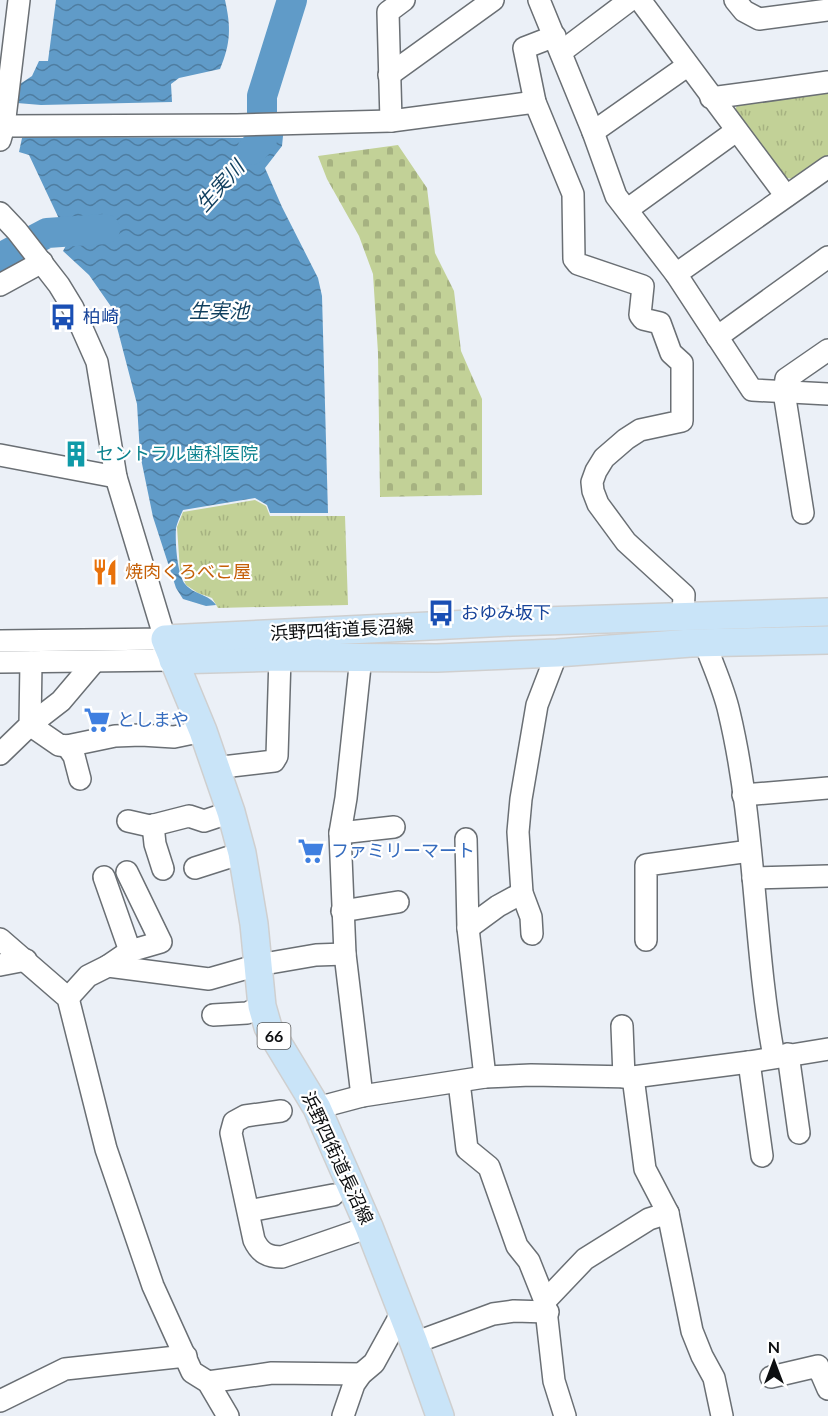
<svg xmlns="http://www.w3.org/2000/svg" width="828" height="1416" viewBox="0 0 828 1416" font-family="Lato,'Noto Sans JP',sans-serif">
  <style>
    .cemetery { fill: url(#cemetery-stones) }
    .park { fill: url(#park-tufts) }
    .water { fill: url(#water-waves) }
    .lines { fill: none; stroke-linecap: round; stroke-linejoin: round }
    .river { stroke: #609bc8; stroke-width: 30 }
    .minor-casing { stroke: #6a6f74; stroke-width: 24 }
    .major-casing { stroke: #cfcfcf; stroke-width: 30 }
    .minor { stroke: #fff; stroke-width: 21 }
    .major { stroke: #c9e4f8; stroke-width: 27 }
    .labels { text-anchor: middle; stroke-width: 4.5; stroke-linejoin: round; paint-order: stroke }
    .shield { fill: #fff; stroke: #565758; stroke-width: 1.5 }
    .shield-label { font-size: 16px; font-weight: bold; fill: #0d0f11 }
    .transit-label { font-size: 18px; fill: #164399; stroke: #fff; text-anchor: start }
    .culture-label { font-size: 18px; fill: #0d838f; stroke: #fff; text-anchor: start }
    .food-label { font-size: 18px; fill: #c56008; stroke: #fff; text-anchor: start }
    .street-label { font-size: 18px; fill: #0d0f11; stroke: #fff }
    .shop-label { font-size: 18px; fill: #366cbe; stroke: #fff; text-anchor: start }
    .water-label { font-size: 20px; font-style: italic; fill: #103f5e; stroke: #fff }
  </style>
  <defs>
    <pattern id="cemetery-stones" width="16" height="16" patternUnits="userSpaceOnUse" patternTransform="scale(1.5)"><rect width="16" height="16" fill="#c2d197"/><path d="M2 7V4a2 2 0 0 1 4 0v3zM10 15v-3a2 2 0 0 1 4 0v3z" fill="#a6b281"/></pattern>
    <pattern id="park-tufts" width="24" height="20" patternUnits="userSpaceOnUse" patternTransform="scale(1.5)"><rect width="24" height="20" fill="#c2d197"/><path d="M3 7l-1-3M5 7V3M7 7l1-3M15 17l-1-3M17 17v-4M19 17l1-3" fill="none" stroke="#a6b281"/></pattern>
    <pattern id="water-waves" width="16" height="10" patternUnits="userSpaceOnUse" patternTransform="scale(1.5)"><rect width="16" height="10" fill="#609bc8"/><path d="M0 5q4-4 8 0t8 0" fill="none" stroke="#4e7da1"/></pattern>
  </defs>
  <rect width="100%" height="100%" fill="#ebf0f7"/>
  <!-- cemetery -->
  <path class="cemetery" d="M398,145l29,43 8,65 19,38 7,60 21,48v96l-102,2 -2,-144 -5,-79 -14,-38 -32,-57 -9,-23z"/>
  <!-- park -->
  <g class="park">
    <path d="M828,90v65l-34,24 -15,-2 -46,-59 5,-17z"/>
    <path d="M255,500l11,6 4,10h75l3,89 -130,3 -6,-10 -14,-5 -12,-8 -6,-14 -3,-44 6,-15z"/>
  </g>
  <!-- water -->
  <g class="water">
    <path d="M56,0h169c6,27 6,43 -5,69l-41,9 -8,6 1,18 -131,3 -24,-2 3,-19 12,-8 7,-15h9z"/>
    <path d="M284,126l-2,20 -17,22 17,39 36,71 4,18 6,217h-58l-3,-8 -12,-7 -72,12c-3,6 -6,13 -7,18 -1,13 1,46 9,56 9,11 24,10 31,21l-10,1 -23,-7 -7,-11 -23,-71 -13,-63 -3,-50 -25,-96 -23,-33 -26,-24 6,-11 -40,-85 -10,-3 3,-14 17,-5 18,-1 4,5 184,1 4,-11z"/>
  </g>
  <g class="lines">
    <!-- river -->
    <g class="river">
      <path d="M252,150l10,-10v-44l30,-96"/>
      <path d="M0,258l47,-25 58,-4"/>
    </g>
    <!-- minor casing -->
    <g class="minor-casing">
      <g id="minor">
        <path d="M539,0l54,132 23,64 60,78 76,116 76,4"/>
        <path d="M640,0l146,196"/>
        <path d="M735,0l9,11 15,8 69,-9"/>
        <path d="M555,36l-31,12 11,54 38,92 1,65 4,5 65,22 -3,29 3,4 17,4 11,30 11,10v58l-42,9 -14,9 -22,19 -8,13 -4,11 1,9 5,13 28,38 58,53 -1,20"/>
        <path d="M561,52l69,-52"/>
        <path d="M389,75l104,-75"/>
        <path d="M711,98l117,-16"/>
        <path d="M391,121l-3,-109 16,-12"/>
        <path d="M4,126l233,-1 154,-4 144,-19"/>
        <path d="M593,132l94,-66"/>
        <path d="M0,140l4,-14 15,-126"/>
        <path d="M628,209l108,-78"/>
        <path d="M0,213l17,18 42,54 14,23 24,54 19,115 49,162 -165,2"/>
        <path d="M676,274l152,-107"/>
        <path d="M0,285l42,-23"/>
        <path d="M717,337l111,-80"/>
        <path d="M0,455l116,22"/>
        <path d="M803,513l-19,-121 2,-13 42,-29"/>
        <path d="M705,643c8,23 19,46 24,69 27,113 24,231 45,345"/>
        <path d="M361,657l-15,141 -6,35 5,121 17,142"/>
        <path d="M0,662l173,-2"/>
        <path d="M94,662l-33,39 -31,24 29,20 8,1 48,-10 26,-1 33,2 29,-6"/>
        <path d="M67,746l7,10 6,23"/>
        <path d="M0,754l30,-29 1,-63"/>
        <path d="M214,768l60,-7 3,-5 3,-99"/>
        <path d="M743,795l85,-7"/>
        <path d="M128,821l22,5 39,-10 15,5 27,-9"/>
        <path d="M153,825l2,19 8,25"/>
        <path d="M340,833l54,-6"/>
        <path d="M466,839l2,89 17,149"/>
        <path d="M195,868l47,-15"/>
        <path d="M104,877l26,74"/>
        <path d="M753,878l75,-2"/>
        <path d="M342,911l56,-9"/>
        <path d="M468,928l30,-22 24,-13"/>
        <path d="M532,934l-1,-17 -9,-24 -4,-61 3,-33 16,-94 20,-52"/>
        <path d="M0,939l68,59 38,151 47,137 39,86 16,10 20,34"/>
        <path d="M646,940v-75l104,-14"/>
        <path d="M0,965l26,-5"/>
        <path d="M108,966l22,-15 31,-9 -34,-70"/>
        <path d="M68,998l20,-22 20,-10 101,13 49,-14 58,-10 29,-1"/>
        <path d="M213,1015l34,-2 15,-7"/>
        <path d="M622,1026l2,51"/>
        <path d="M788,1054l11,79"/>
        <path d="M749,1062l13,94"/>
        <path d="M633,1077l12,92 23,44 24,118 10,25 12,22 8,38"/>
        <path d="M459,1082l8,67 22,18 28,79 12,15 16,40 9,80 11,35"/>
        <path d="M317,1108l45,-12 123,-19 46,-2 102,2 116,-15 79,-13"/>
        <path d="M281,1111l-36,5 -11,6 -3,11 23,107c6,13 14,17 28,17l87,-30"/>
        <path d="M249,1211l84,-16"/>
        <path d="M545,1301l40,-42 64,-40 19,-6"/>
        <path d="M414,1343l79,-29 21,-3 34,1"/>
        <path d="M771,1377l47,-11 10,23"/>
        <path d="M208,1382l64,-9 89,1"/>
        <path d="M0,1401l65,-32 121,-13"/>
        <path d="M343,1416l11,-32 7,-10 13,-11 27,-49"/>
      </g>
    </g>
    <!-- major casing -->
    <g class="major-casing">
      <g id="major">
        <path d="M173,660l107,-3 157,1 120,-5 134,-10 137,-3"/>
        <path d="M440,1416l-26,-73 -45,-116 -52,-119 -49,-81 -6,-21 -8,-82 -12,-71 -11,-41 -28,-81 -38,-92 347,-17 316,-10"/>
      </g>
    </g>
    <!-- minor -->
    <use href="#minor" class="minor"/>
    <!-- major -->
    <use href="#major" class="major"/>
  </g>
  <!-- icons -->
  <defs>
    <g id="bus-bare" transform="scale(2.07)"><path d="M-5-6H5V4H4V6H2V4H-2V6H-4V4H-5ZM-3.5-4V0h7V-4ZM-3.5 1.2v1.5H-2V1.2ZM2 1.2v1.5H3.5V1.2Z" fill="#1a4fb4" stroke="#fff" stroke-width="2.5" paint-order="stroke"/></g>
    <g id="building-bare" transform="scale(2.07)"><path d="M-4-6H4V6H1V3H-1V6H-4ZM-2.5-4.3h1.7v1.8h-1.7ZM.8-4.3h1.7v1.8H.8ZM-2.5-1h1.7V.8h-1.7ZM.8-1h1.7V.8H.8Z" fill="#0f9aa8" stroke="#fff" stroke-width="2.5" paint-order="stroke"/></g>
    <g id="restaurant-bare" transform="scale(2.07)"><path d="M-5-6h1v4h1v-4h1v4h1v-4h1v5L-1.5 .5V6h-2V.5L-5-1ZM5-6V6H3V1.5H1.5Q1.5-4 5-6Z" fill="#e8710a" stroke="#fff" stroke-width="2.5" paint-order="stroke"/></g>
    <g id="supermarket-bare" transform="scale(2.07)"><path d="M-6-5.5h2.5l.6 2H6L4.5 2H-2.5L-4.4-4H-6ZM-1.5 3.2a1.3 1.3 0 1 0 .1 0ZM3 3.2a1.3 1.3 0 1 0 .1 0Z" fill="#3f7fe0" stroke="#fff" stroke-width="2.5" paint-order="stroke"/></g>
  </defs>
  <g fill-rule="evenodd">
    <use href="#bus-bare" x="63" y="317"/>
    <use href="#building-bare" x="76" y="454"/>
    <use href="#restaurant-bare" x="105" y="572"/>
    <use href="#bus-bare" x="441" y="613"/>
    <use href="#supermarket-bare" x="97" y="720"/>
    <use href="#supermarket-bare" x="311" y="851"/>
  </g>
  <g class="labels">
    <!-- shield labels -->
    <rect class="shield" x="257.5" y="1023" width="33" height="26" rx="4.5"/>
    <g class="shield-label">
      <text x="274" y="1042">66</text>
    </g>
    <!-- transit labels -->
    <g class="transit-label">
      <text x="83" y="323">柏崎</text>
      <text x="461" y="619">おゆみ坂下</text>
    </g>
    <!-- culture labels -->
    <g class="culture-label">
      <text x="96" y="460">セントラル歯科医院</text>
    </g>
    <!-- food labels -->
    <g class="food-label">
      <text x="125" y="578">焼肉くろべこ屋</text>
    </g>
    <!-- street labels -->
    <g class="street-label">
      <text transform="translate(342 630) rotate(-3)" y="6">浜野四街道長沼線</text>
      <text transform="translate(337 1158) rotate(65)" y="6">浜野四街道長沼線</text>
    </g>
    <!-- shop labels -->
    <g class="shop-label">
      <text x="117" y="726">としまや</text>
      <text x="331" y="857">ファミリーマート</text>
    </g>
    <!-- water labels -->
    <g class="water-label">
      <text transform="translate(220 186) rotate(-48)" y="7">生実川</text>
      <text x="219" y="318">生実池</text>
    </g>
  </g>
  <!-- north arrow -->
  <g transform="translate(774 1362)" stroke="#ffffff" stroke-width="4.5" paint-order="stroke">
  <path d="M0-4.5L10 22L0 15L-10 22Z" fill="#0d0f11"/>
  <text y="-9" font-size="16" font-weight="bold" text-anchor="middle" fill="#0d0f11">N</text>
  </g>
</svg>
